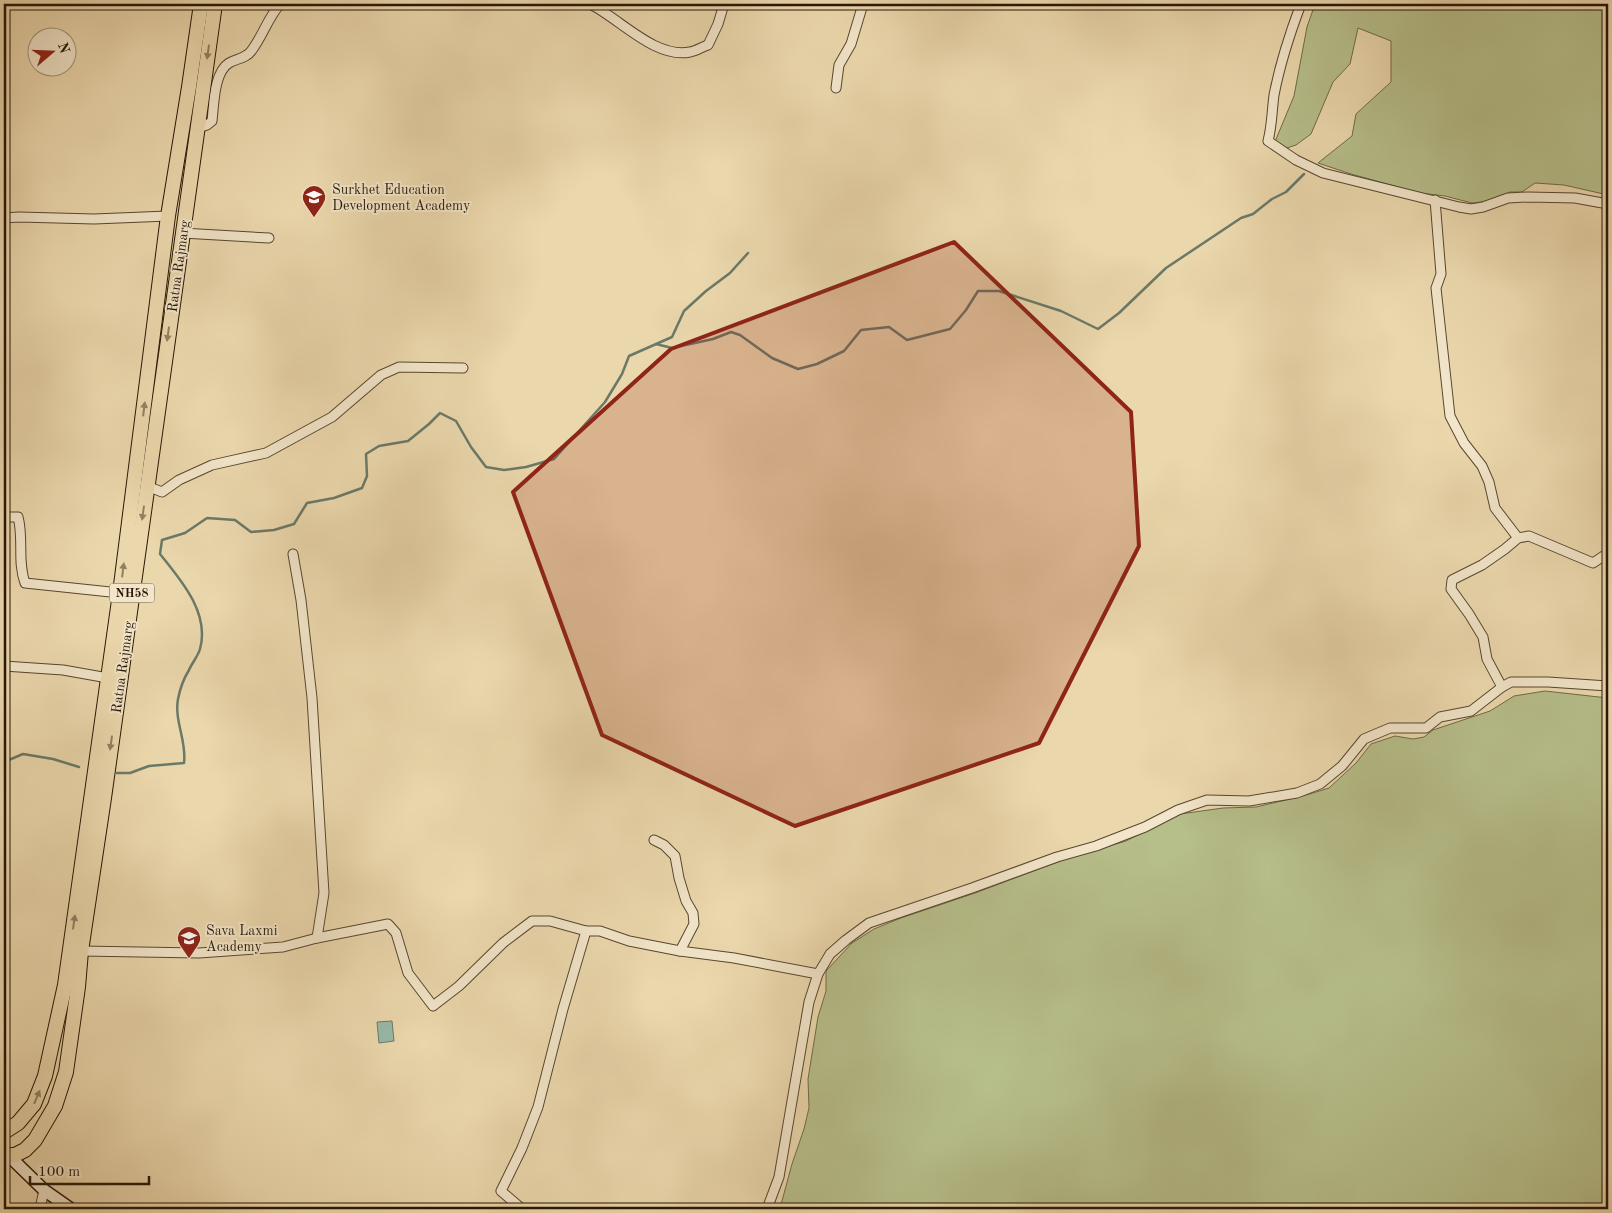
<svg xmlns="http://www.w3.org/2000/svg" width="1612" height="1213" viewBox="0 0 1612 1213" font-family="'Old Standard TT',serif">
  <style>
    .green { fill: #b6be8a; stroke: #6e6a48 }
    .water { fill: #98baaa; stroke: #6a7968 }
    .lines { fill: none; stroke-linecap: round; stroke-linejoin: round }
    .stream { stroke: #6a7968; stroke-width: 2.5 }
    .street-casing { stroke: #57472f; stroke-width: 11 }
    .secondary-casing { stroke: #261705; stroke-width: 14 }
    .primary-casing { stroke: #261705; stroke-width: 16 }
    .street { stroke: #f2e5c9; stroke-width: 9 }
    .secondary { stroke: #f2e5c9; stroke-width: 11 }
    .primary { stroke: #ebd7ac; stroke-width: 14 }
    .oneway { fill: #928161 }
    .marked { fill: #8f2418; fill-opacity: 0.2; stroke: #8f2418; stroke-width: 4; stroke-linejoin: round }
    .labels { text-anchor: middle; stroke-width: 4; stroke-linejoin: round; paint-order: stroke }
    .shield { fill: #f2e5c9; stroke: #635540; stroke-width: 1 }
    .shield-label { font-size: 12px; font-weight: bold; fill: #261705 }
    .poi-label { font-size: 14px; fill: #261705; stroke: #f2e5c9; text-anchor: start }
    .street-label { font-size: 14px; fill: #261705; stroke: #f2e5c9 }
  </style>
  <rect width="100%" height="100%" fill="#ebd7ac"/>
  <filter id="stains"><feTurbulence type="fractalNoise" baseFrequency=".004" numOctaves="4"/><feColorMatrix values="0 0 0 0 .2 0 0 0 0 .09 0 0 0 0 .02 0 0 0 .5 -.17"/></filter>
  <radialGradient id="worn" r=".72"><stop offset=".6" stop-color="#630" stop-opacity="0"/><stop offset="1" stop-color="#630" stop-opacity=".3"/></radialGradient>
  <!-- green -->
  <g class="green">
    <path d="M1315,4h293v191l-44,-10 -29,-2 -13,9h-12l-19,9 -19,2 -27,-7 -25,-3 -69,-19 -33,-11 34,-27 4,-22 35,-32v-41l-33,-13 -8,36 -17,18 -22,52 -15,11 -9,3 -13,-4 20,-48 13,-69z"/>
    <path d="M1545,691l63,7v511h-831l5,-8 10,-37 12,-35 5,-21 -1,-29 10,-62 8,-26v-20l26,-28 22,-14 27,-11 74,-25 91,-34 60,-18 54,-27 43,-6 33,-1 47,-11 26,-8 27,-25 15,-19 24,-8 18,3 11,-2 9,-7 57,-19 24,-15z"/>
  </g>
  <!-- water -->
  <path class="water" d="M392,1021l2,20 -15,2 -2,-21z"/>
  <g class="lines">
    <!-- stream -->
    <g class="stream">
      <path d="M656,344l16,4 41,-9 18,-7 9,3 32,23 26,11 19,-5 27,-13 17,-21 28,-3 18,13 43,-11 16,-19 12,-19h21l62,20 37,18 21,-16 47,-45 75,-50 12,-4 19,-15 14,-7 18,-18"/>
      <path d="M4,762l19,-8 30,5 26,8"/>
      <path d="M117,773h13l19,-7 35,-3c3,-22 -10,-42 -6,-64 2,-10 6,-21 11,-29 3,-7 9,-14 11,-21 10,-36 -19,-69 -40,-95l2,-14 23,-7 22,-15 28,2 16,12 23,-2 20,-6 13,-21 27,-5 28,-10 5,-12 -1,-22 13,-8 29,-5 21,-17 11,-11 16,8 15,26 15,20 18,3 22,-3 28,-8 51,-57 17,-28 7,-18 43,-19 12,-26 22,-20 24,-18 18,-20"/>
    </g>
    <!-- street casing -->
    <g class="street-casing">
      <g id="street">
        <path d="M590,4c29,14 65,55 100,48 6,-1 12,-5 18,-7l10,-21 6,-20"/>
        <path d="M1301,4c-11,29 -21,60 -27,91 -2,15 -2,31 -6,46l28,19 27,13 136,34 12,2 12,-2 25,-9 20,-1 47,1 33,6"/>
        <path d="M836,88l3,-23 12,-21 12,-40"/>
        <path d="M198,128l9,-3 5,-4c2,-17 2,-49 17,-58 8,-5 17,-4 23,-13 11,-15 16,-32 28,-46"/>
        <path d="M1435,200l6,74 -5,14 14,128 14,27 18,23 7,16 6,26 23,30"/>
        <path d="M4,218l15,-1 75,2 74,-3"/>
        <path d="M182,233l87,5"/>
        <path d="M147,486l15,6 17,-12 33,-15 54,-12 66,-36 49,-42 18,-8 64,1"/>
        <path d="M4,517h14c6,22 -1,44 7,66l95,10"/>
        <path d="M293,554l8,46 11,98 12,195 -7,45"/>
        <path d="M4,666l59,4 45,8"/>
        <path d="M1502,687l-15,-28 -4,-22 -14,-23 -18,-25 1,-9 30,-15 23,-16 13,-11 11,-2 64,27 15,-10"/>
        <path d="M654,840l10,5 11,11 4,22 7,23 7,12 1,11 -14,27"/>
        <path d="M81,951l118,2 84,-6 34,-9 71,-14 8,9 12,40 25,33 26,-20 44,-43 29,-22h18l36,10h14l29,10 51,10 54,7 84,16"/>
        <path d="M40,1209l4,-19"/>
        <path d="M522,1209l-21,-18 21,-43 16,-41 25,-98 23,-78"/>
        <path d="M767,1209l12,-32 30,-175 9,-28 12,-20 16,-14 23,-17 103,-35 85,-31 39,-11 49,-19 33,-17 29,-10 42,1 48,-8 23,-9 22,-18 22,-27 26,-11h36l14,-11 31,-6 31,-24 9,-5h37l60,4"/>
      </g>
    </g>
    <!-- secondary casing -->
    <g class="secondary-casing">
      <path id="secondary" d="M9,1156l35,34 27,19"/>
    </g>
    <!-- primary casing -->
    <g class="primary-casing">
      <g id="primary">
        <path d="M4,1132l14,-9 16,-19 11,-28 20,-91 55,-392 48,-377 21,-129 12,-83"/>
        <path d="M4,1155h11l10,-5 10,-10 20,-34 11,-34 12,-85 3,-36 23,-153 111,-794"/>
      </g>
    </g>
    <!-- street -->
    <use href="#street" class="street"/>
    <!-- secondary -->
    <use href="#secondary" class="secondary"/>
    <!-- primary -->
    <use href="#primary" class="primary"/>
  </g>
  <!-- one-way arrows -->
  <defs><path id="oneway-solid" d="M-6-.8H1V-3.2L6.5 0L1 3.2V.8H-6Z" transform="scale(1.25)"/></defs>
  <g class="oneway">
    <use href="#oneway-solid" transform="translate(208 52) rotate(98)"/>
    <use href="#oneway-solid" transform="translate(168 334) rotate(98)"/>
    <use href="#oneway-solid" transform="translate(144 409) rotate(-83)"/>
    <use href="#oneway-solid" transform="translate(143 513) rotate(98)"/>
    <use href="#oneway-solid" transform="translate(123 570) rotate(-83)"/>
    <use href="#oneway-solid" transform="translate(111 743) rotate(98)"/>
    <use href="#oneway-solid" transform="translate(74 922) rotate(-82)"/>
    <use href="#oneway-solid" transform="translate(37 1097) rotate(-67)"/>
  </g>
  <!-- marked area -->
  <path class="marked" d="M954,242l177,170 8,134 -100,197 -244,83 -193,-91 -89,-243 158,-143z"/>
  <!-- icons -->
  <defs>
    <g id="school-pin" transform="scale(1.25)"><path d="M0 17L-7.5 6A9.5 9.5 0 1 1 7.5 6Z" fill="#8f2418" stroke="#f2e5c9"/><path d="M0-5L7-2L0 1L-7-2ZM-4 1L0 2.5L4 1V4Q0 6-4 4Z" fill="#fff"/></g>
  </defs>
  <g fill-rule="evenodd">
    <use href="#school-pin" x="314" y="197"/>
    <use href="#school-pin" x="189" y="938"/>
  </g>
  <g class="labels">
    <!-- shield labels -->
    <rect class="shield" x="109.5" y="583.5" width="45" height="19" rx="4"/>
    <g class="shield-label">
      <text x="132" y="597">NH58</text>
    </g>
    <!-- poi labels -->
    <g class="poi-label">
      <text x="332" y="194">Surkhet Education<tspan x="332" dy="16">Development Academy</tspan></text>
      <text x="206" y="935">Sava Laxmi<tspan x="206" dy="16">Academy</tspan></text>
    </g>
    <!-- street labels -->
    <g class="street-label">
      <text transform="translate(178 266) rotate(-82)" y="5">Ratna Rajmarg</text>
      <text transform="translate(122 667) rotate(-82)" y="5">Ratna Rajmarg</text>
    </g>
  </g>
  <!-- margin -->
  <rect width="1612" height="1213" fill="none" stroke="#ebd7ac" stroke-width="20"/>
  <rect x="5" y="5" width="1602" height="1203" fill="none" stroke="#261705" stroke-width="2.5"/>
  <rect x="10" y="10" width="1592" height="1193" fill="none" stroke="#261705"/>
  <!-- north arrow -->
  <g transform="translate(52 52) rotate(71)"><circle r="24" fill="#f2e5c9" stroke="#a0937b"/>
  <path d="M0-4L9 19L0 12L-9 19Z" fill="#8f2418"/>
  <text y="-8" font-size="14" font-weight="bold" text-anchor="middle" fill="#261705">N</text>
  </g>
  <!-- scale -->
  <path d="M30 1176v8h119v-8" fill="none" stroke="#261705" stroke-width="2.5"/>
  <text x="38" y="1176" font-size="15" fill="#261705" stroke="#f2e5c9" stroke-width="4" paint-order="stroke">100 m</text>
  <rect width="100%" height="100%" filter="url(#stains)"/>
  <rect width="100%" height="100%" fill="url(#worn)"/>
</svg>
